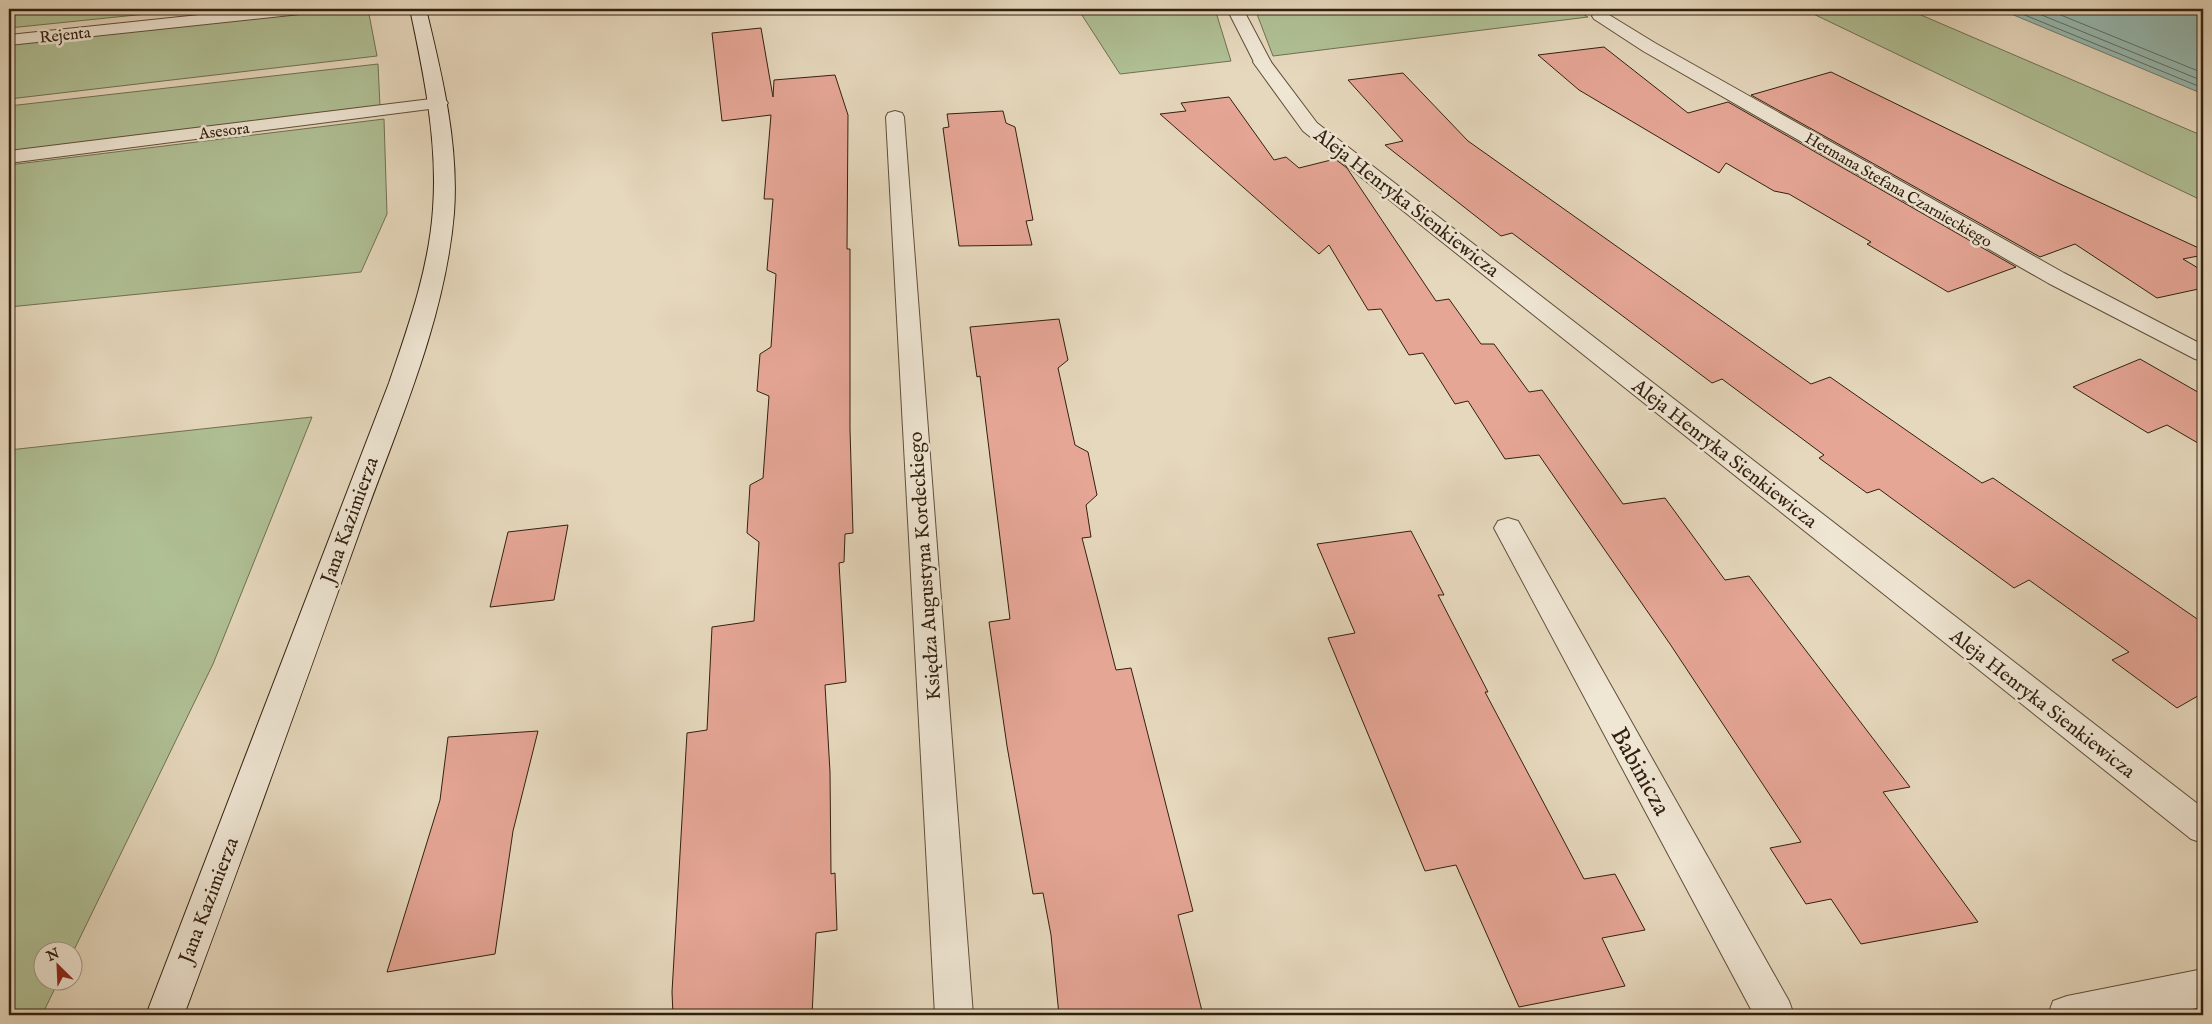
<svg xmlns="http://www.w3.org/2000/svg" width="2212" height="1024" viewBox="0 0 2212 1024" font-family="'IM FELL English',serif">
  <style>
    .green { fill: #b0c095; stroke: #717052 }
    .water { fill: #96bab2; stroke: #6e7c71 }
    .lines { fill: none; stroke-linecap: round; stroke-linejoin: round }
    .shore { stroke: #646d60; stroke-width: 1 }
    .building { fill: #e6a696; stroke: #32200f }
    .lane-casing { stroke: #5f4e3a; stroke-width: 2 }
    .street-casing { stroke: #5f4e3a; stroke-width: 2 }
    .secondary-casing { stroke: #32200f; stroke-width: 2 }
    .lane { fill: #efe6d4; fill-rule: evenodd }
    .street { fill: #efe6d4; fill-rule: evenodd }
    .secondary { fill: #efe6d4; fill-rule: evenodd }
    .labels { text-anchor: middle; stroke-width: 5; stroke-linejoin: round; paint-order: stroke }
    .far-street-label { font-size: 16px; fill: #32200f; stroke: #efe6d4 }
    .street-label { font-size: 20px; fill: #32200f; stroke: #efe6d4 }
    .near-street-label { font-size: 24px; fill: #32200f; stroke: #efe6d4 }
  </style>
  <rect width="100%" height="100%" fill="#e6d8bd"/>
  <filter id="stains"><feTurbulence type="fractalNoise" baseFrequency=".004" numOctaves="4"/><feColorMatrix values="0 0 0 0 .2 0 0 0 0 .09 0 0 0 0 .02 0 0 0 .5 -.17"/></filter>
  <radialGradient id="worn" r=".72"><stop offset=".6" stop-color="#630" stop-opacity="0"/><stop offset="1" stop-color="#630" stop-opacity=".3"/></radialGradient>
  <!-- green -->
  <g class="green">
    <path d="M9,9h186l-186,19z"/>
    <path d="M332,9h36l9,47 -368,43v-55z"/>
    <path d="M1078,9h137l16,52 -111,13z"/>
    <path d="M1255,9h349l-25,3 9,5 -315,39z"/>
    <path d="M1803,9h104l296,127v65z"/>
    <path d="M378,64l2,42 -371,46v-46z"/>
    <path d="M384,119l3,95 -26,58 -352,35v-142z"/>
    <path d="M312,417l-99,247 -140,288h-31v30h16l-16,33h-33v-565z"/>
  </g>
  <!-- water -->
  <path class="water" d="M1996,9h207v85l-199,-83z"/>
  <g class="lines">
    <!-- shore -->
    <g class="shore">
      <path d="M2010,9l193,79"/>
      <path d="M2027,9l176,72"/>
      <path d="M2046,9l157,64"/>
    </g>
  </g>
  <!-- building -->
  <g class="building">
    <path d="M761,28l12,69 1,-17 61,-5 13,40 -1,134h3v180l3,104 -8,1 -1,28 -5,1 7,119 -21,3 5,87 1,102 4,-1 2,57 -21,3 -4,82h-139l-1,-23 15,-259 20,-3 5,-103 42,-6 5,-79 -12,-9 3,-48 13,-7 6,-82 -12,-5 3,-37 11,-7 5,-73 -9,-4 6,-71h-9l7,-84 -49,6 -10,-88z"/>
    <path d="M1604,47l84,66 40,-11 288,165 -68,25 -81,-48 4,-2 -82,-48 -15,-3 -48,-28 -7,10 -140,-83 -41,-35z"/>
    <path d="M1831,72l227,111 145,67v5l-20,4 20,12v17l-46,10 -82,-54 -35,13 -289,-162z"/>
    <path d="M1403,73l65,68 343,243 19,-7 152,106 11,-5 210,145v70l-26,15 -65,-48 17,-8 -100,-72 -15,8 -135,-99 -12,4 -48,-35 5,-3 -102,-76 -10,4 -200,-150 -11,3 -116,-91 18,-4 -55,-61z"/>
    <path d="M1229,97l45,63 12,-3 13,11 36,-9 12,9 89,133 13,-2 32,45h13l35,48 13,-2 81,114 42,-6 60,82 24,-4 161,211 -27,5 95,130 -117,22 -30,-45 -25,5 -36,-56 31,-6 -131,-198 -131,-189 -34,4 -37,-58 -13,3 -32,-51 -14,2 -28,-46 -13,1 -39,-65 -10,9 -159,-140 26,-3 -5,-8z"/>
    <path d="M1003,111l3,12 9,4 18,93 -7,1 6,24 -73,1 -16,-118 6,-1 -2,-13z"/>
    <path d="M1059,319l9,41 -10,8 17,77 13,7 9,43 -11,10 5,32 -9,1 34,132 15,-2 62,243 -15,4 25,100h-144l-8,-80 -8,-42 -10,1 -26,-148 -18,-124 21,-3 -30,-243 -3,1 -7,-50z"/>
    <path d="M2140,359l63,36v51l-36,-21 -19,8 -75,-46z"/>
    <path d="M568,525l-14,75 -64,7 18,-75z"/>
    <path d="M1411,531l33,64h-6l50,97h-3l99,187 31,-5 30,56 -43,8 23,48 -106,21 -63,-142 -31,6 -97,-233 27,-5 -38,-89z"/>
    <path d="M538,731l-25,100 -18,123 -108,18 53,-172 8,-63z"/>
  </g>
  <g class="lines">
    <!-- lane casing -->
    <g class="lane-casing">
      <path id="lane" d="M1227,9h16l28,53 -3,4h-12z"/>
    </g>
    <!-- street casing -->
    <g class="street-casing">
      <g id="street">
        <path d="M256,9h52l-2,3 -6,2 -291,31v-10z"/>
        <path d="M1600,11l6,2 49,30 409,230 139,72v16l-8,-2 -147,-76 -405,-232 -49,-32 -2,-3 2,-3z"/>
        <path d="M1262,57l6,1 49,65 886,685v35l-12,-4 -888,-708 -50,-69 3,-4z"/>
        <path d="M439,98l6,1 3,4 -3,4 -436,56v-12z"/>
        <path d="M895,111l7,2 2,4 69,898h-38l-49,-898 2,-4z"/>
        <path d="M1508,518l10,3 4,7 267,473 5,14h-40l-260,-487 4,-7z"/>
        <path d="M2203,969v38l-42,8h-113l5,-14 14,-5z"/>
      </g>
    </g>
    <!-- secondary casing -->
    <g class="secondary-casing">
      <path id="secondary" d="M410,9h16c16,66 33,135 28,204 -9,107 -55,209 -91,309 -59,165 -118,329 -179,493h-38l243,-632c19,-56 40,-114 44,-174 5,-67 -9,-134 -23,-200z"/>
    </g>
    <!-- lane -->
    <use href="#lane" class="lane"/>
    <!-- street -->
    <use href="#street" class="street"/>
    <!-- secondary -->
    <use href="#secondary" class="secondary"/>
  </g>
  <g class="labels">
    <!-- far-street labels -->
    <g class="far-street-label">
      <text transform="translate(65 34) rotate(-6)" y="6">Rejenta</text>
      <text transform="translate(224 130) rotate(-7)" y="6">Asesora</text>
      <text transform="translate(1899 189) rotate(30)" y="6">Hetmana Stefana Czarnieckiego</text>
    </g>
    <!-- street labels -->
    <g class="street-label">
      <text transform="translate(1407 202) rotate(38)" y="7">Aleja Henryka Sienkiewicza</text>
      <text transform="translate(1725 453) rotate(38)" y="7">Aleja Henryka Sienkiewicza</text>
      <text transform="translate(349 520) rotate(-70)" y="7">Jana Kazimierza</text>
      <text transform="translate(924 566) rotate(-94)" y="7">Księdza Augustyna Kordeckiego</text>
      <text transform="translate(2043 703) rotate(38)" y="7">Aleja Henryka Sienkiewicza</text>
      <text transform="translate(208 900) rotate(-69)" y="7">Jana Kazimierza</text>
    </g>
    <!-- near-street labels -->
    <g class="near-street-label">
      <text transform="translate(1641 771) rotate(61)" y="8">Babinicza</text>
    </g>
  </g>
  <!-- margin -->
  <rect width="2212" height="1024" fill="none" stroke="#e6d8bd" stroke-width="30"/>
  <rect x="10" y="10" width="2192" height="1004" fill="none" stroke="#32200f" stroke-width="2.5"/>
  <rect x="15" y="15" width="2182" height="994" fill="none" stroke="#32200f"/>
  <!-- north arrow -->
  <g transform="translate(58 966) rotate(336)"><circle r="24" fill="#efe6d4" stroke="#a39785"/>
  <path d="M0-4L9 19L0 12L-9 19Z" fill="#8f2418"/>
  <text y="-8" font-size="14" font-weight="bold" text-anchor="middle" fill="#32200f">N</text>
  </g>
  <rect width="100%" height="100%" filter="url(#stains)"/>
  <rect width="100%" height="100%" fill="url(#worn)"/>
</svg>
